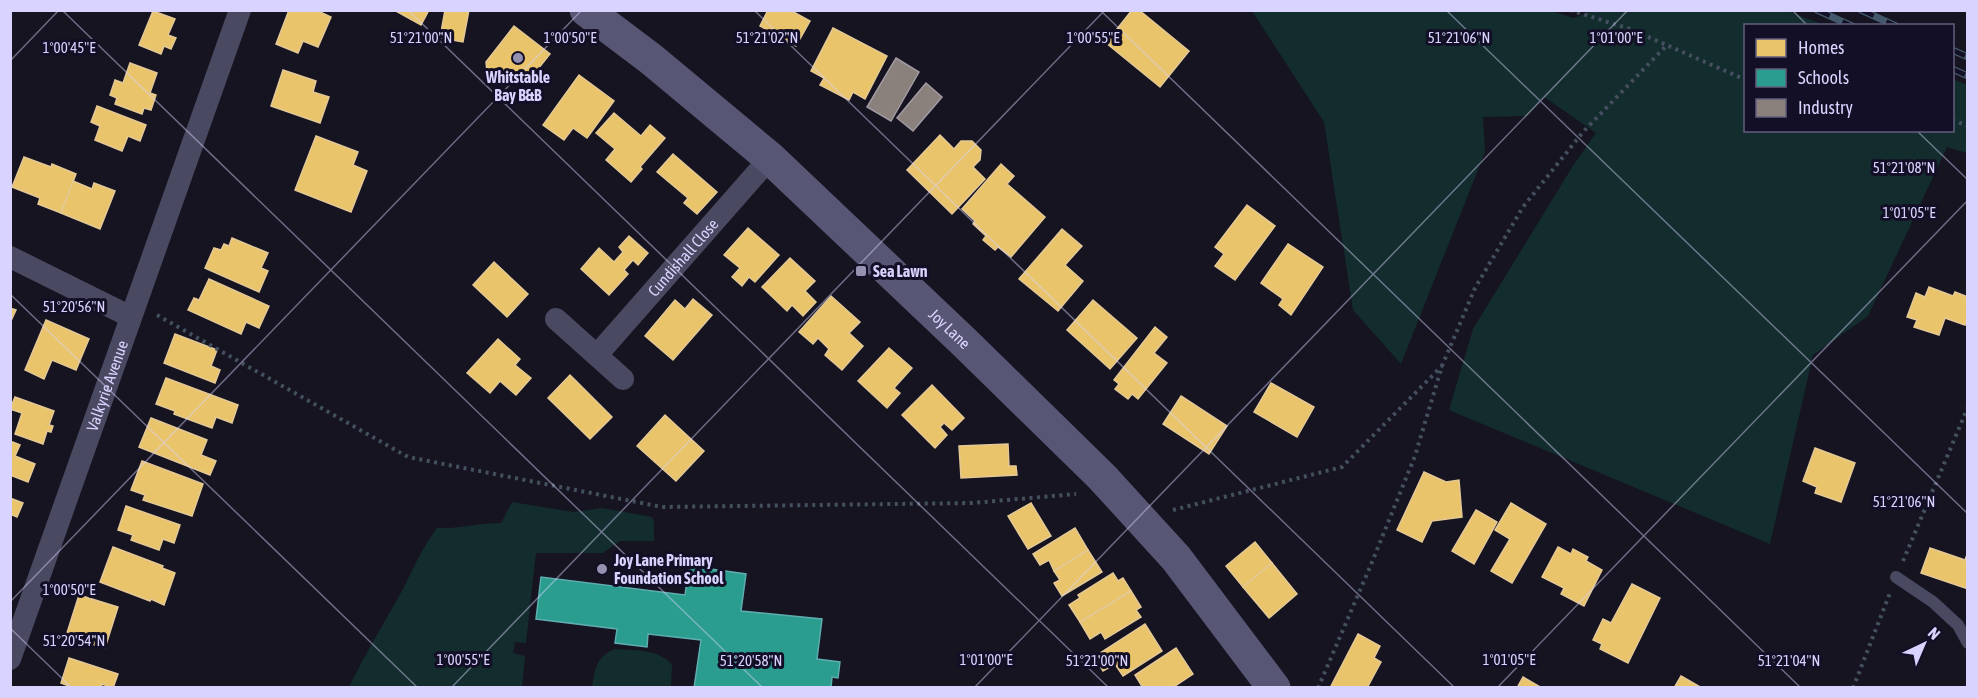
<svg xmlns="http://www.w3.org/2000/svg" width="1978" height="698" viewBox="0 0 1978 698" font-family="'Asap Condensed',sans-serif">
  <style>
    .green { fill: #132c2d }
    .homes { fill: #e9c46a; stroke: #e4c997; stroke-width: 1.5 }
    .schools { fill: #2a9d8f; stroke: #5eaeb1; stroke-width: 1.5 }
    .industry { fill: #8a817c; stroke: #a29aa3; stroke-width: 1.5 }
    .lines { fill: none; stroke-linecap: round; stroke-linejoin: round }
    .path { stroke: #44505f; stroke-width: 4; stroke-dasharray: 3 4.5; stroke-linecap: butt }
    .lane { stroke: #4a4962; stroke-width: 12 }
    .street { stroke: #4a4962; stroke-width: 22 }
    .secondary { stroke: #575674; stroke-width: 33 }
    .rail-casing { stroke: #43596b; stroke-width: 7 }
    .rail { stroke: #130f26; stroke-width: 4.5; stroke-dasharray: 14; stroke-linecap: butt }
    .ticks { fill: none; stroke: #d9d4ff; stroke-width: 1.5; stroke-opacity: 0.45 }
    .poi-dot { fill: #9591b1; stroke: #130f26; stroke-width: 2 }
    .labels { text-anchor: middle; stroke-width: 6; stroke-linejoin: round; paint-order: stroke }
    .poi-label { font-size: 16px; font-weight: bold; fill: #d9d4ff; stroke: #130f26; text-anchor: start }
    .street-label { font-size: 16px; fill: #d9d4ff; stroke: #130f26 }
    .ticks-label { font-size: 15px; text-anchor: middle; fill: #d9d4ff; stroke: #130f26; stroke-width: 6; stroke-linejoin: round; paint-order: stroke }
  </style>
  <rect width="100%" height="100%" fill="#161421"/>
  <!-- green -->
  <g class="green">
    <path d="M1548,10l26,8 20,-8 194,1 36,14 -78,1v104h206l1,-51 14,6v68l-20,-6 -79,169 -55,39 -43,189 -321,-134 24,-81 101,-165 22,-31 -52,-36 -17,19 -44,1 2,35 -84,212 -48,-54 -29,-188 -72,-111z"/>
    <path d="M512,502l62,10 28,-4 50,9 2,5v19h-34l-17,12h-67l-10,90 -11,-1 -2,11 12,3 -3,31h-173c16,-33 36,-65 54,-98 11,-22 19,-41 34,-61 22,1 42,-5 64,-5z"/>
    <path d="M614,649c20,1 46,0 58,16l-1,22h-79c3,-19 4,-29 22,-38z"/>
  </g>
  <!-- homes -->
  <g class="homes">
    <path d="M289,10h27l15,7 -13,30 -15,-6 -5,12 -22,-9z"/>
    <path d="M394,10h35l-8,15z"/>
    <path d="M445,10h24l-6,32 -23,-4z"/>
    <path d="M768,10h22l20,11 -14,25 -36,-20z"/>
    <path d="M1132,10h7l50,41 -29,36 -54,-44z"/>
    <path d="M153,11l22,8 -7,16 8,3 -5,11 -7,-3 -3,8 -22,-9z"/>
    <path d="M514,26l36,28 -24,30 -16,-13 -5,6 -10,1 -8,-6 -1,-10z"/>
    <path d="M833,28l54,28 -22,43 -12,-7 -4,8 -29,-15 4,-7 -13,-7z"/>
    <path d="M130,63l27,10 -7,20 6,2 -5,15 -7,-2 -2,6 -27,-10 2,-6 -7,-3 5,-15 8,3z"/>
    <path d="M283,70l33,11 -3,11 16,5 -9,26 -49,-17z"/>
    <path d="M579,75l35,26 -27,37 -14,-10 -9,12 -21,-15z"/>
    <path d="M97,106l49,19 -6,16 -12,-5 -6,15 -27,-11 5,-14 -9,-4z"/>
    <path d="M614,113l27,23 9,-11 15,13 -25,29 2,2 -11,13 -25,-22 9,-11 -19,-16z"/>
    <path d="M940,135l14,14 7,-8h11l9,9 -1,10 -7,7 12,12 -33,35 -45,-44z"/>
    <path d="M316,136l42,16 -5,13 14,6 -16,41 -56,-22z"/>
    <path d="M673,154l44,38 -20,22 -13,-11 4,-5 -31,-26z"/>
    <path d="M24,157l27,10 1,-3 24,10 -15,39 -23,-9 2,-6 -28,-11z"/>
    <path d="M1001,164l13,12 -7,8 38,33 -34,40 -13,-10 -3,3 -12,-10 3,-4 -13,-12 2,-3 -13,-12z"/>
    <path d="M73,181l19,8 2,-6 21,8 -15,38 -39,-16z"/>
    <path d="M1247,205l28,21 -40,54 -20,-14 9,-12 -9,-7z"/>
    <path d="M748,228l31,27 -24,27 -6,-5 -7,9 -10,-9 8,-9 -16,-13z"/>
    <path d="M1062,229l20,17 -17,19 18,16 -25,30 -39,-32z"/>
    <path d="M629,236l19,17 -10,12 -5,-5 -9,10 4,4 -19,21 -28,-26 18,-21 15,14 9,-10 -4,-5z"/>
    <path d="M232,238l36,15 -7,15 7,3 -9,21 -54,-24 9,-20 7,2 3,-6 5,2z"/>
    <path d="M1288,244l35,23 -32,48 -12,-10 4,-6 -22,-16z"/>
    <path d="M790,258l25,23 -10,10 11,11 -13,14 -11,-11 -5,6 -25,-24z"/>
    <path d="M494,262l34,32 -21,23 -34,-32z"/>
    <path d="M209,279l60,27 -10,22 -13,-6 -5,12 -53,-24 6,-12 5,2z"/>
    <path d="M1929,287l24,9 2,-4 13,5v22l-3,6 -20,-7 -6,17 -25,-8 3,-7 -10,-3 9,-24 9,4z"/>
    <path d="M831,296l29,26 -11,11 14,13 -21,24 -17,-15 4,-6 -11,-11 -5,6 -14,-12z"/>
    <path d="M693,299l19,16 -39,45 -28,-24 30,-36 10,9z"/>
    <path d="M1093,300l44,38 -27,31 -43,-39z"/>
    <path d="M10,308l6,2 -6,13z"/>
    <path d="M46,320l43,19 -13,31 -24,-10 -8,19 -19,-9z"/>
    <path d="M1155,327l12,10 -13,16 13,10 -29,36 -6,-5 -4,5 -13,-10 4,-5 -5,-4z"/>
    <path d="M175,334l42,16 -6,16 9,4 -5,13 -51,-20z"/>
    <path d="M498,339l22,20 -5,6 16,13 -15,17 -16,-14 -10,12 -23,-20z"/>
    <path d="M889,348l23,20 -18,20 6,5 -13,15 -29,-27z"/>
    <path d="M570,375l42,42 -22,22 -42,-41z"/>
    <path d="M166,378l72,27 -6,18 -16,-6 -4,11 -38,-14 1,-3 -19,-7z"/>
    <path d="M1271,383l43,24 -17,30 -43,-25z"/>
    <path d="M932,385l32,33 -12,12 -8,-7 -4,4 7,8 -12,13 -33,-33z"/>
    <path d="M1181,396l46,30 -18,28 -46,-30z"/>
    <path d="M15,397l39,14 -5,14 4,1 -2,6 -4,-1 -4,13 -28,-10 7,-21 -12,-4z"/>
    <path d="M665,415l39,36 -28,30 -39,-35z"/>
    <path d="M151,418l56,22 -6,15 15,6 -6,14 -71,-28z"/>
    <path d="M10,441l10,4 -5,11 20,8 -7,18 -18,-7z"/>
    <path d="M1008,444l1,22h7l1,9 -56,3 -2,-32z"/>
    <path d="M1815,448l40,15 -14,39 -26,-9 2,-6 -14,-6z"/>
    <path d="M142,461l61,23 -11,32 -49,-16 2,-5 -14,-5z"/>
    <path d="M1424,472l22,10 13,-2 3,37 -30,4 -10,21 -25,-12z"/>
    <path d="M10,498l13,5 -6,14 -7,-3z"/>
    <path d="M1031,503l20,33 -23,13 -20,-33z"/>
    <path d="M1511,503l35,21 -34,59 -21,-12 19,-32 -15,-9z"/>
    <path d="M126,506l54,19 -6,18 -11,-4 -4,11 -28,-10 2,-5 -15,-5z"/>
    <path d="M1476,510l21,12 -23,42 -22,-13z"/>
    <path d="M1075,528l13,22 -34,21 -5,-11 -9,5 -7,-11z"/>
    <path d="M1255,542l17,21 -29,24 -17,-21z"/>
    <path d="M113,547l50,19 -1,2 13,5 -11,32 -13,-6 -1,2 -50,-19z"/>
    <path d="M1558,547l13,7 2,-5 15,8 -2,4 16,9 -18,36 -23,-12 3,-6 -22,-11z"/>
    <path d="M1930,548l35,12 3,-8v37l-47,-16z"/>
    <path d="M1088,550l14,22 -40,24 -8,-13 6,-3 -6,-9z"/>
    <path d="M1272,563l25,31 -28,24 -26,-31z"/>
    <path d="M1113,573l5,8 5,-3 8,13 -51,31 -11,-17 11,-7 -2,-3z"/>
    <path d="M1632,584l28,14 -32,65 -28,-14 2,-5 -9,-4 10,-21 8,4z"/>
    <path d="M1131,591l10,16 -5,3 5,7 -36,22 -4,-7 -11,7 -10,-17z"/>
    <path d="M79,595l39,12 -13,41 -39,-12z"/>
    <path d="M1145,624l17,27 -39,25 -8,-12 -12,7 -9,-14z"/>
    <path d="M1358,634l22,12 -6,12 7,4 -14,26h-37z"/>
    <path d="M1176,648l17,26 -21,14h-29l-8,-13z"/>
    <path d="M69,658l49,16 -5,14 -11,-4 -1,4h-27l-13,-5z"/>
    <path d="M1681,676l21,12h-28z"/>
    <path d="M1523,677l19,11h-25z"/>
  </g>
  <!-- schools -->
  <path class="schools" d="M689,566l57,8 -5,37 81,8 -5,40 23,3 -2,16 -6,-1 -1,11h-137l7,-48 -53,-6 -1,13 -32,-4 2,-14 -81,-10 5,-42 144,18z"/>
  <!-- industry -->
  <g class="industry">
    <path d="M896,58l23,14 -28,49 -24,-14z"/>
    <path d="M926,83l16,14 -29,34 -16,-13z"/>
  </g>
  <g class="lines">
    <!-- path -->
    <g class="path">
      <path d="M1570,10l60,19 116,51"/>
      <path d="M1952,120l16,6"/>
      <path d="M157,315l251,142 254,50 310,-4 104,-9"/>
      <path d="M1173,510l169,-43 100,-101"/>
      <path d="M1903,561l65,-154"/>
      <path d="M1318,688l52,-121 45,-111 27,-90 33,-78 48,-81 60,-75 83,-86"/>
      <path d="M1853,688l37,-95"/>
    </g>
    <!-- lane -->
    <path class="lane" d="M1896,577l37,25 25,23 10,18"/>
    <!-- street -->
    <g class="street">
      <path d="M10,257l121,60"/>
      <path d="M556,319l67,60"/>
      <path id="s1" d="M597,355l173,-197"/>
      <path id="s2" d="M10,659l230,-649"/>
    </g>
    <!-- secondary -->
    <path class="secondary" id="s3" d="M586,10l65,49 119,99 194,184 138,135 74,81 98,130"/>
    <!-- rail casing -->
    <g class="rail-casing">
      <g id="rail">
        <path d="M1817,10l35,16"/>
        <path d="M1861,10l35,16"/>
        <path d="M1952,50l16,7"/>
        <path d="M1952,69l16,7"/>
      </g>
    </g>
    <!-- rail -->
    <use href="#rail" class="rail"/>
  </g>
  <!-- ticks -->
  <path class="ticks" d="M62,10l701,678M408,10l701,678M754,10l701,678M1100,10l701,678M1446,10l522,504M1792,10l16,16M10,61l49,-51M1916,130l52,50M10,294l408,394M10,602l572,-592M10,628l62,60M451,688l654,-678M974,688l654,-678M1497,688l471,-488"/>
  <!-- markers -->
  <g class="poi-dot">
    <circle cx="518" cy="58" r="6"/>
    <rect x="855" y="265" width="12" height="12" rx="3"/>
    <circle cx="602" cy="569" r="6"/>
  </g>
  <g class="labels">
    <!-- poi labels -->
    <g class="poi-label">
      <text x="518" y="83" text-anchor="middle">Whitstable<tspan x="518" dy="18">Bay B&amp;B</tspan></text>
      <text x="873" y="277">Sea Lawn</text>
      <text x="614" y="566">Joy Lane Primary<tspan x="614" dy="18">Foundation School</tspan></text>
    </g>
    <!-- street labels -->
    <g class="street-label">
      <text dy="6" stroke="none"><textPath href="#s1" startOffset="130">Cundishall Close</textPath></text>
      <text dy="6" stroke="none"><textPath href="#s3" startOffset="484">Joy Lane</textPath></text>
      <text dy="6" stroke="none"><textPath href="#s2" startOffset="290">Valkyrie Avenue</textPath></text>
    </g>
  </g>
  <g class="ticks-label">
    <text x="421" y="43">51°21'00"N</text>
    <text x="767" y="43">51°21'02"N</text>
    <text x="1459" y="43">51°21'06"N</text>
    <text x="570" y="43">1°00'50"E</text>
    <text x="1093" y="43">1°00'55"E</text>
    <text x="1616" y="43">1°01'00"E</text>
    <text x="69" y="53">1°00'45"E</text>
    <text x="1904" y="173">51°21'08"N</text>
    <text x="1909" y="218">1°01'05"E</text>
    <text x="74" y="312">51°20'56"N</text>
    <text x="1904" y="507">51°21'06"N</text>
    <text x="69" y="595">1°00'50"E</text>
    <text x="74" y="646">51°20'54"N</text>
    <text x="463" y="665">1°00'55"E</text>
    <text x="986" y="665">1°01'00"E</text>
    <text x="1509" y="665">1°01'05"E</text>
    <text x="751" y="666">51°20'58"N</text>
    <text x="1097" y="666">51°21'00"N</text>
    <text x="1789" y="666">51°21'04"N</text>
  </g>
  <!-- border -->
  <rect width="1978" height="698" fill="none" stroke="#d9d4ff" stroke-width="24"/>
  <!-- legend -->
  <rect x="1744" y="24" width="210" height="108" fill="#130f26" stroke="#625e7d" stroke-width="1.5"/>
  <rect x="1756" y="39" width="30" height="18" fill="#e9c46a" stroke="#625e7d" stroke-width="1.5"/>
  <text x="1798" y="54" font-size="18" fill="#d9d4ff">Homes</text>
  <rect x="1756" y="69" width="30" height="18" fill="#2a9d8f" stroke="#625e7d" stroke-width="1.5"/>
  <text x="1798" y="84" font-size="18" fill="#d9d4ff">Schools</text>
  <rect x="1756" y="99" width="30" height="18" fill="#8a817c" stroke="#625e7d" stroke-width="1.5"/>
  <text x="1798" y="114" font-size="18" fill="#d9d4ff">Industry</text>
  <!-- north arrow -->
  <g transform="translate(1924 644) rotate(44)" stroke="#130f26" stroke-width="4.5" paint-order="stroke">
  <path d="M0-4.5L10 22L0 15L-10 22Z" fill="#d9d4ff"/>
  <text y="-9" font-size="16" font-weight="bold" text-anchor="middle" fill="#d9d4ff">N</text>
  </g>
</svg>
